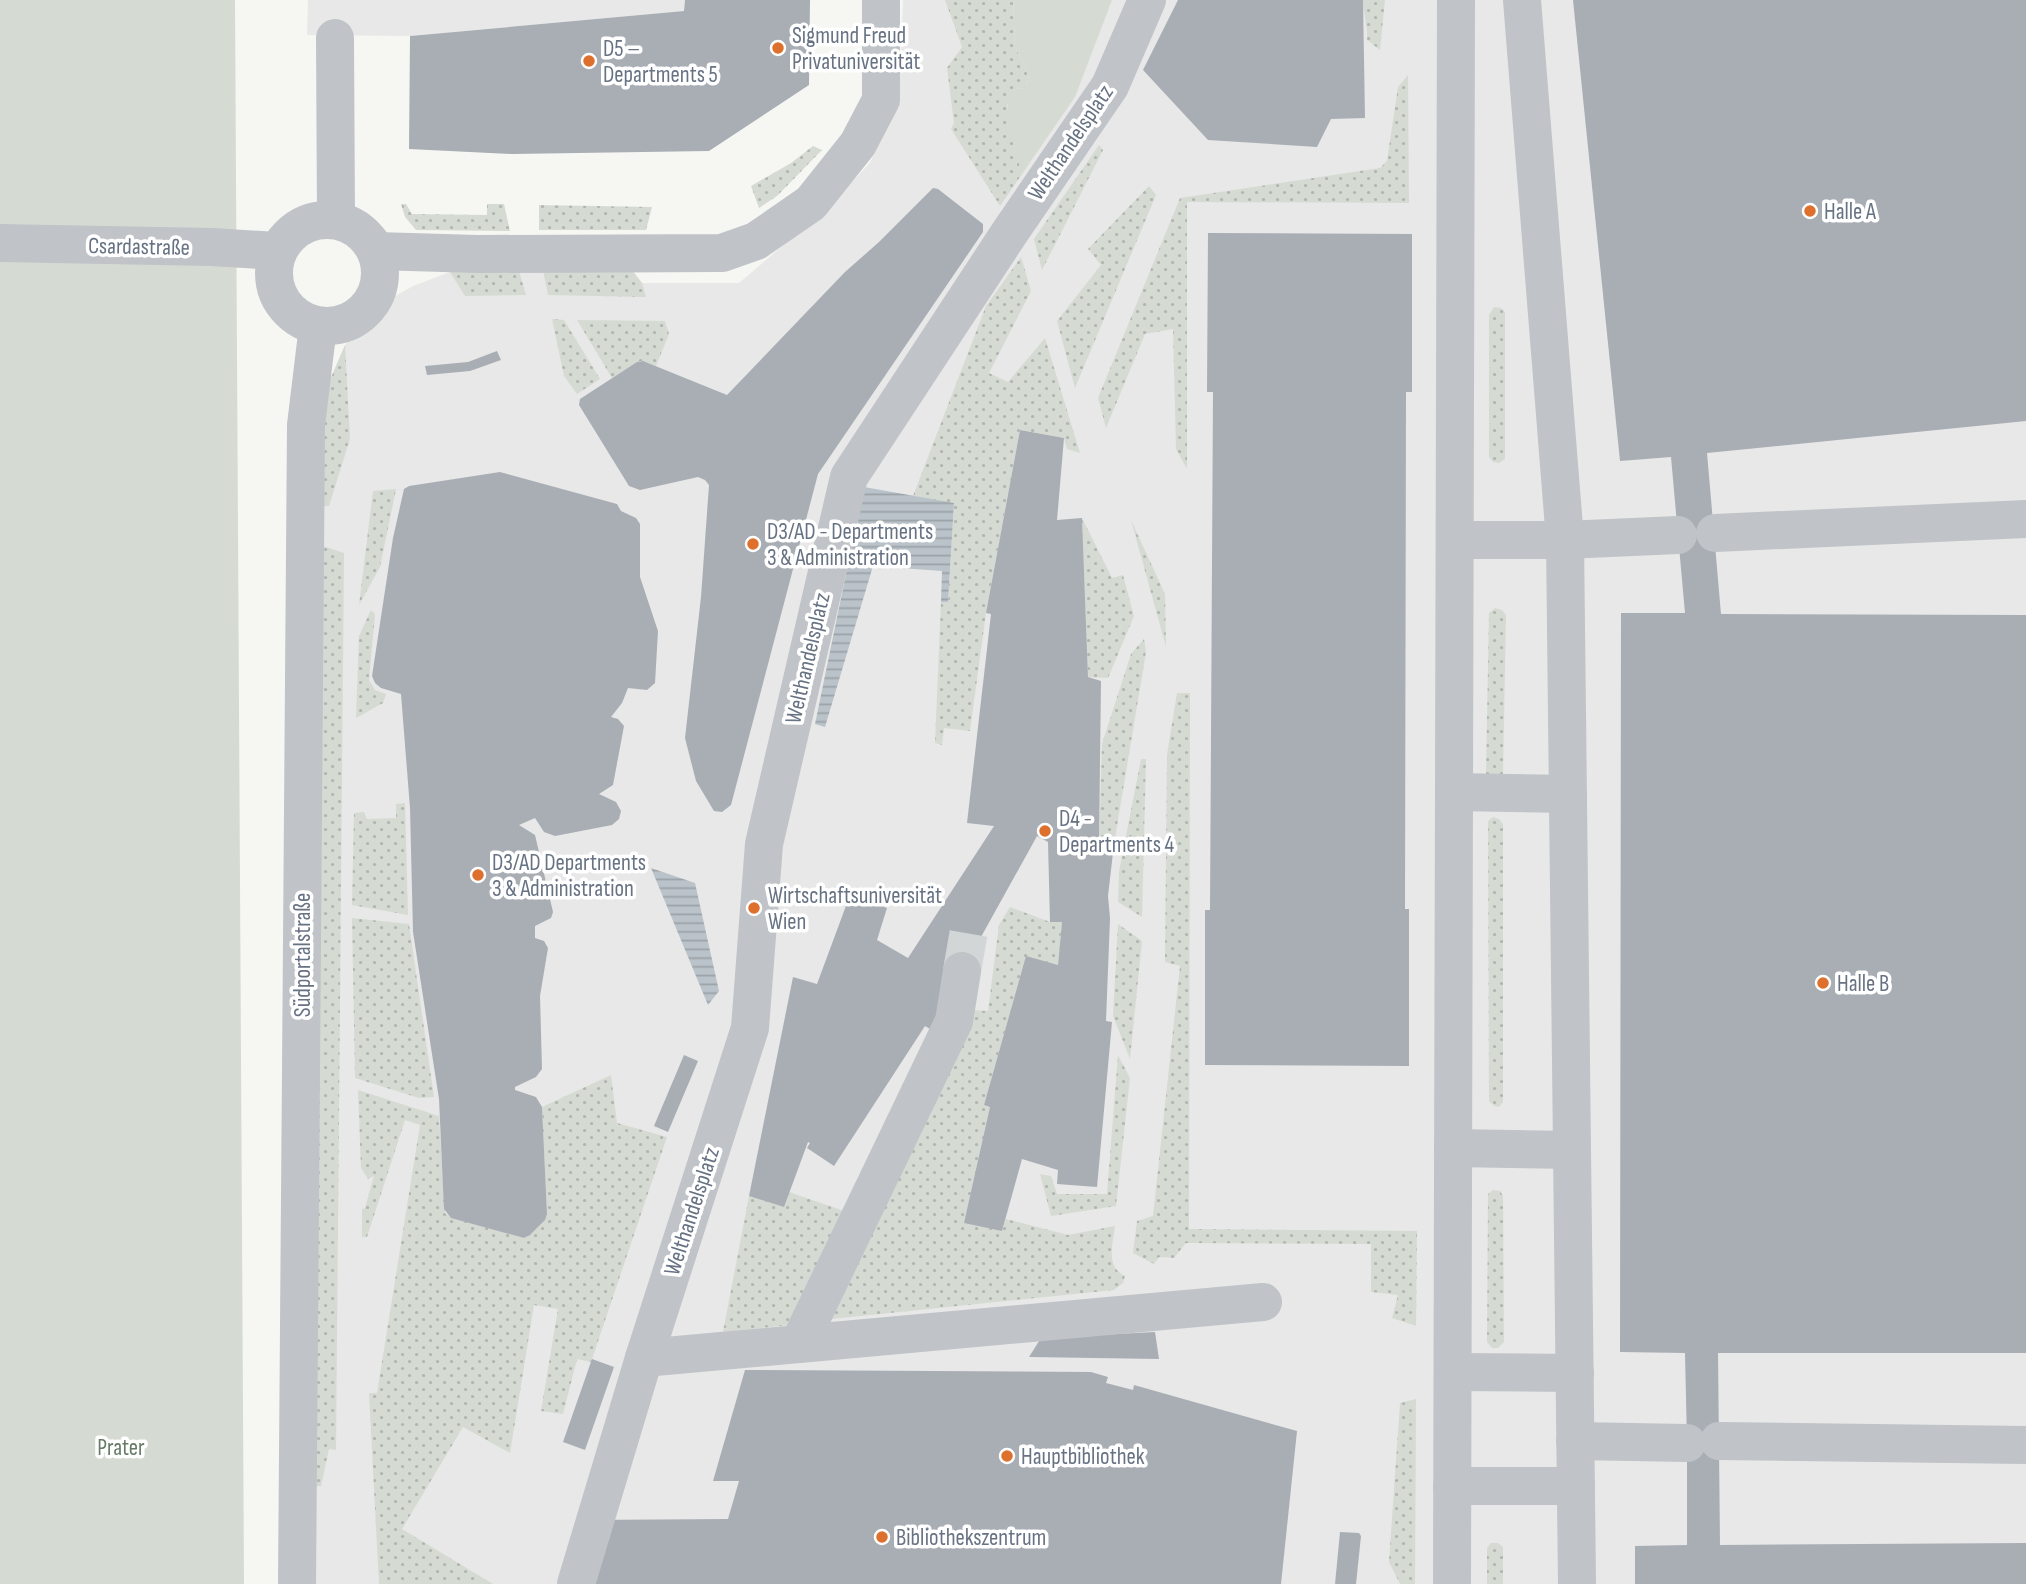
<svg xmlns="http://www.w3.org/2000/svg" width="2026" height="1584" viewBox="0 0 2026 1584" font-family="'Sofia Sans Condensed',sans-serif">
  <style>
    .built { fill: #e7e8e7 }
    .grass { fill: url(#grass-dots) }
    .park { fill: #d5dbd3 }
    .water { fill: url(#water-rules) }
    .building { fill: #a9aeb5 }
    .lines { fill: none; stroke-linecap: round; stroke-linejoin: round }
    .minor-tunnel { stroke: #d2d6d7; stroke-width: 38; stroke-dasharray: 38 19; stroke-linecap: butt }
    .minor { stroke: #c0c3c7; stroke-width: 38 }
    .poi-dot { fill: #dd702d; stroke: #fff; stroke-width: 2.5 }
    .labels { text-anchor: middle; stroke-width: 7; stroke-linejoin: round; paint-order: stroke }
    .poi-label { font-size: 23px; fill: #677283; stroke: #fff; text-anchor: start }
    .street-label { font-size: 23px; fill: #677283; stroke: #fff }
    .park-label { font-size: 23px; fill: #667b65; stroke: #fff }
  </style>
  <defs>
    <pattern id="grass-dots" width="8" height="8" patternUnits="userSpaceOnUse" patternTransform="scale(1.75)"><rect width="8" height="8" fill="#d5dbd3"/><path d="M2 2h.1M6 6h.1" fill="none" stroke="#b1b6b1" stroke-width="1.8" stroke-linecap="round"/></pattern>
    <pattern id="water-rules" width="6" height="5" patternUnits="userSpaceOnUse" patternTransform="scale(1.75)"><rect width="6" height="5" fill="#bac3c9"/><path d="M0 2.5h6" fill="none" stroke="#9ba3a9"/></pattern>
  </defs>
  <rect width="100%" height="100%" fill="#f6f7f3"/>
  <!-- built -->
  <g class="built">
    <path d="M308,0h377l-1,11 -274,25 -103,-1z"/>
    <path d="M903,0h1123v1584h-1711l8,-1188 22,-51 13,-17 25,-25 30,-17 37,-14 182,-2 10,13h97l88,-75 42,-44 30,-57z"/>
  </g>
  <!-- grass -->
  <g class="grass">
    <path d="M945,0h68l2,47 11,21 3,12 -5,8 -9,1 -8,16 5,31 10,38 -22,32 -49,-77 3,-6 -7,-55 15,-21z"/>
    <path d="M1363,0h22l-5,50 -13,-10c1,-16 -4,-26 -4,-40z"/>
    <path d="M1408,75l1,128 -222,-1v267l-11,-20 -3,-120 -28,5 -39,94 -8,-30 82,-200 200,-30 7,-7 11,-74z"/>
    <path d="M1099,145l4,5 -61,120 -8,-31z"/>
    <path d="M813,146l9,4 -45,46 -18,12 -8,-22 40,-23z"/>
    <path d="M1149,186l7,9 -81,193 -18,-67 44,-56 -13,-16z"/>
    <path d="M401,204h5l6,10 75,1v-11h17l6,27 -94,-1 -11,-13z"/>
    <path d="M539,205l113,2 -6,23h-107z"/>
    <path d="M1021,257l10,34 -42,82 19,9 37,-44 35,115 -13,-4 -3,-11 -44,-8 -34,183 -16,118 -26,-3 -2,17 -7,-2 6,-141h7l6,-98 -41,-8 73,-190z"/>
    <path d="M543,270h89l10,13 4,14 -98,-2z"/>
    <path d="M519,271l7,24 -61,1 -15,-24z"/>
    <path d="M1494,307l7,1 4,4v147l-6,4 -6,-1 -4,-5v-142z"/>
    <path d="M552,319l12,1 36,59 -23,15 -13,-18z"/>
    <path d="M577,320l88,1 4,13 -13,32 -16,-5 -28,17z"/>
    <path d="M345,345l5,94 -21,67h-8l2,-110z"/>
    <path d="M396,489l-16,78 -21,38 14,-114z"/>
    <path d="M1082,518l30,60 11,-3 11,41 -26,62 -20,-1z"/>
    <path d="M1131,520l34,74 1,53z"/>
    <path d="M320,545l24,8 -8,897 -7,-1 -8,37h-5z"/>
    <path d="M1495,608l7,2 4,5 -3,159h-17l3,-161z"/>
    <path d="M371,610l4,5 -6,65 6,10 11,4 -3,9 -27,15 3,-82z"/>
    <path d="M1144,639l2,13 -32,192h-15l3,-100 29,-90z"/>
    <path d="M1177,693h13l-1,536 228,2 -1,95 -24,-8 6,-23 -27,-3v-48l-185,-1 -12,15 -15,-1 -5,7 -21,-11 4,-32 16,-5 27,-250 -15,-4 2,-207z"/>
    <path d="M1141,759h5l-4,158 -24,-15 1,-30z"/>
    <path d="M405,803l3,112 -56,-10 2,-92 10,-1 3,7 29,-1v-14z"/>
    <path d="M1493,817l6,2 4,5v278l-4,5 -5,-1 -5,-5 -1,-280z"/>
    <path d="M1010,907l40,15h12l-4,43 -32,-8 -42,148 6,2 12,124 4,-12 62,16 47,-9c-2,18 -10,41 10,50l-2,7 -9,7 -292,30 147,-310 19,1 11,-86z"/>
    <path d="M352,918l57,6 25,173 -15,1 -64,-20z"/>
    <path d="M1118,924l24,17 -12,118 -17,-43z"/>
    <path d="M1118,1055l12,23 -14,128 -65,10 -11,-42 11,2 6,18h50z"/>
    <path d="M611,1075l6,48 50,14 -76,225 -14,-3 -14,55 -22,-3 17,-102 -24,-4 -24,148 -47,-26 -61,102 91,55h-114l-10,-191h8l43,-268 -15,-5 -38,117h-5v-28l3,-1 9,-32 -6,3 -7,-11 -3,-78 81,26 6,97 7,5 72,20c9,-4 19,-14 23,-24l-5,-107z"/>
    <path d="M1493,1190l7,1 3,5 1,146 -6,6h-6l-5,-6 1,-148z"/>
    <path d="M789,1192l64,22 -54,110 -76,8 26,-136 35,10z"/>
    <path d="M1416,1399l-1,185h-15l-11,-22 11,-159z"/>
    <path d="M1491,1543h7l5,4v37h-16v-36z"/>
  </g>
  <!-- park -->
  <g class="park">
    <path d="M0,0h235l9,1584h-244z"/>
    <path d="M1013,0h99l-37,97 -53,77c-7,-25 -20,-58 -12,-84l14,-2 5,-8 -3,-12 -11,-21z"/>
  </g>
  <!-- water -->
  <g class="water">
    <path d="M864,487l90,16 -6,99h-7l1,-31 -69,-5 -48,161 -10,-3z"/>
    <path d="M651,868l44,15 24,108 -11,14z"/>
  </g>
  <!-- building -->
  <g class="building">
    <path d="M685,0h125l-1,85 -100,66 -197,3 -103,-5 1,-113 274,-25z"/>
    <path d="M1178,0h185l2,118 -34,1 -14,28 -109,-7 -65,-70z"/>
    <path d="M1573,0h453v421l-319,32 14,161 305,1v738h-308l2,192 306,-2v41h-391v-38l52,-1v-102l-2,-90 -65,-1 1,-739h64l-14,-156 -51,4z"/>
    <path d="M933,188l5,1 45,35v8l-165,242 -87,331 -9,7 -8,-1 -18,-30 -11,-43 16,-141 8,-112 -4,-5 -7,-3 -58,13 -11,-4 -50,-81 1,-6 57,-37 6,-1 84,34 118,-123 34,-30z"/>
    <path d="M1208,233l204,1v158h-6l-1,517h4v157l-204,-1v-155h5l3,-518h-6z"/>
    <path d="M497,351l4,9 -31,11 -43,4 -2,-9 43,-4z"/>
    <path d="M1020,430l44,8 -7,82 25,-2 6,159 13,4 -2,163h15l-6,52 2,22 -4,103 6,1 -15,165 -40,-3 1,-14 -36,-11 -20,72 -38,-8 26,-116 -6,-2 42,-149 32,9 4,-43h-12l-2,-80 -11,-6 -107,193 -5,-3 -91,140 -27,-18 3,-5 -2,-1 -24,65 -35,-11 44,-219 24,7 33,-89 37,13 -10,32 31,18 86,-132 -27,-3 24,-209 -5,-1z"/>
    <path d="M500,472l117,32 4,7 15,7 4,6v53l18,54 -3,52 -8,7 -19,-2 -6,15 -11,14 7,2 6,7 -11,59 -14,9 17,8 5,9 -2,8 -7,6 -57,11 -11,-4 -9,-14 -16,7 16,10 18,77 -2,6 -16,8v12l9,3 4,7 -8,48 2,73 -6,8 -21,10v3l21,7 6,10 5,107 -2,6 -15,15 -6,3 -73,-20 -7,-9 -5,-110 -26,-167 -3,-124 -9,-114 -20,-6 -6,-5 -3,-7 21,-138 11,-49 5,-3z"/>
    <path d="M684,1055l14,6 -30,71 -14,-6z"/>
    <path d="M1155,1332l4,27 -130,-2 12,-19z"/>
    <path d="M592,1359l22,8 -29,83 -22,-8z"/>
    <path d="M745,1370l346,2 17,5 -2,6 27,7 1,-5 163,46 -16,153h-685l-11,-64 143,-1 11,-38h-26z"/>
    <path d="M1340,1532l19,1 2,3 -5,48h-21z"/>
  </g>
  <g class="lines">
    <!-- minor-tunnel -->
    <path class="minor-tunnel" d="M962,971l9,-52"/>
    <!-- minor -->
    <g class="minor">
      <path d="M1522,0l43,540 12,1044"/>
      <path d="M335,38l1,182"/>
      <circle cx="327" cy="273" r="53"/>
      <path d="M0,243l212,4 65,4"/>
      <path d="M376,251l102,3 244,-1 34,-12 55,-38 47,-59 23,-44v-100"/>
      <path d="M1715,533l311,-14"/>
      <path d="M1455,540h110l113,-5"/>
      <path d="M1454,792l114,2"/>
      <path d="M1453,1148l119,2"/>
      <path d="M799,1344l155,-323 8,-50"/>
      <path d="M644,1358l619,-56"/>
      <path d="M1453,1372l122,1"/>
      <path d="M1575,1441l112,2"/>
      <path d="M1719,1441l307,4"/>
      <path d="M1452,1486h124"/>
      <path d="M297,1584l9,-1159 12,-99"/>
      <path d="M576,1584l68,-226 106,-330 14,-184 85,-367 161,-245 100,-146 37,-86"/>
      <path d="M1452,1584l4,-1584"/>
    </g>
  </g>
  <!-- markers -->
  <g class="poi-dot">
    <circle cx="778" cy="48" r="7"/>
    <circle cx="589" cy="61" r="7"/>
    <circle cx="1810" cy="211" r="7"/>
    <circle cx="753" cy="544" r="7"/>
    <circle cx="1045" cy="831" r="7"/>
    <circle cx="478" cy="875" r="7"/>
    <circle cx="754" cy="908" r="7"/>
    <circle cx="1823" cy="983" r="7"/>
    <circle cx="1007" cy="1456" r="7"/>
    <circle cx="882" cy="1537" r="7"/>
  </g>
  <g class="labels">
    <!-- poi labels -->
    <g class="poi-label">
      <text x="792" y="43">Sigmund Freud<tspan x="792" dy="26">Privatuniversität</tspan></text>
      <text x="603" y="56">D5 –<tspan x="603" dy="26">Departments 5</tspan></text>
      <text x="1824" y="219">Halle A</text>
      <text x="767" y="539">D3/AD - Departments<tspan x="767" dy="26">3 &amp; Administration</tspan></text>
      <text x="1059" y="826">D4 -<tspan x="1059" dy="26">Departments 4</tspan></text>
      <text x="492" y="870">D3/AD Departments<tspan x="492" dy="26">3 &amp; Administration</tspan></text>
      <text x="768" y="903">Wirtschaftsuniversität<tspan x="768" dy="26">Wien</tspan></text>
      <text x="1837" y="991">Halle B</text>
      <text x="1021" y="1464">Hauptbibliothek</text>
      <text x="896" y="1545">Bibliothekszentrum</text>
    </g>
    <!-- street labels -->
    <g class="street-label">
      <text transform="translate(1070 142) rotate(-56)" y="8">Welthandelsplatz</text>
      <text transform="translate(139 246) rotate(1)" y="8">Csardastraße</text>
      <text transform="translate(807 658) rotate(-77)" y="8">Welthandelsplatz</text>
      <text transform="translate(302 955) rotate(-90)" y="8">Südportalstraße</text>
      <text transform="translate(691 1211) rotate(-72)" y="8">Welthandelsplatz</text>
    </g>
    <!-- park labels -->
    <g class="park-label">
      <text x="121" y="1455">Prater</text>
    </g>
  </g>
</svg>
